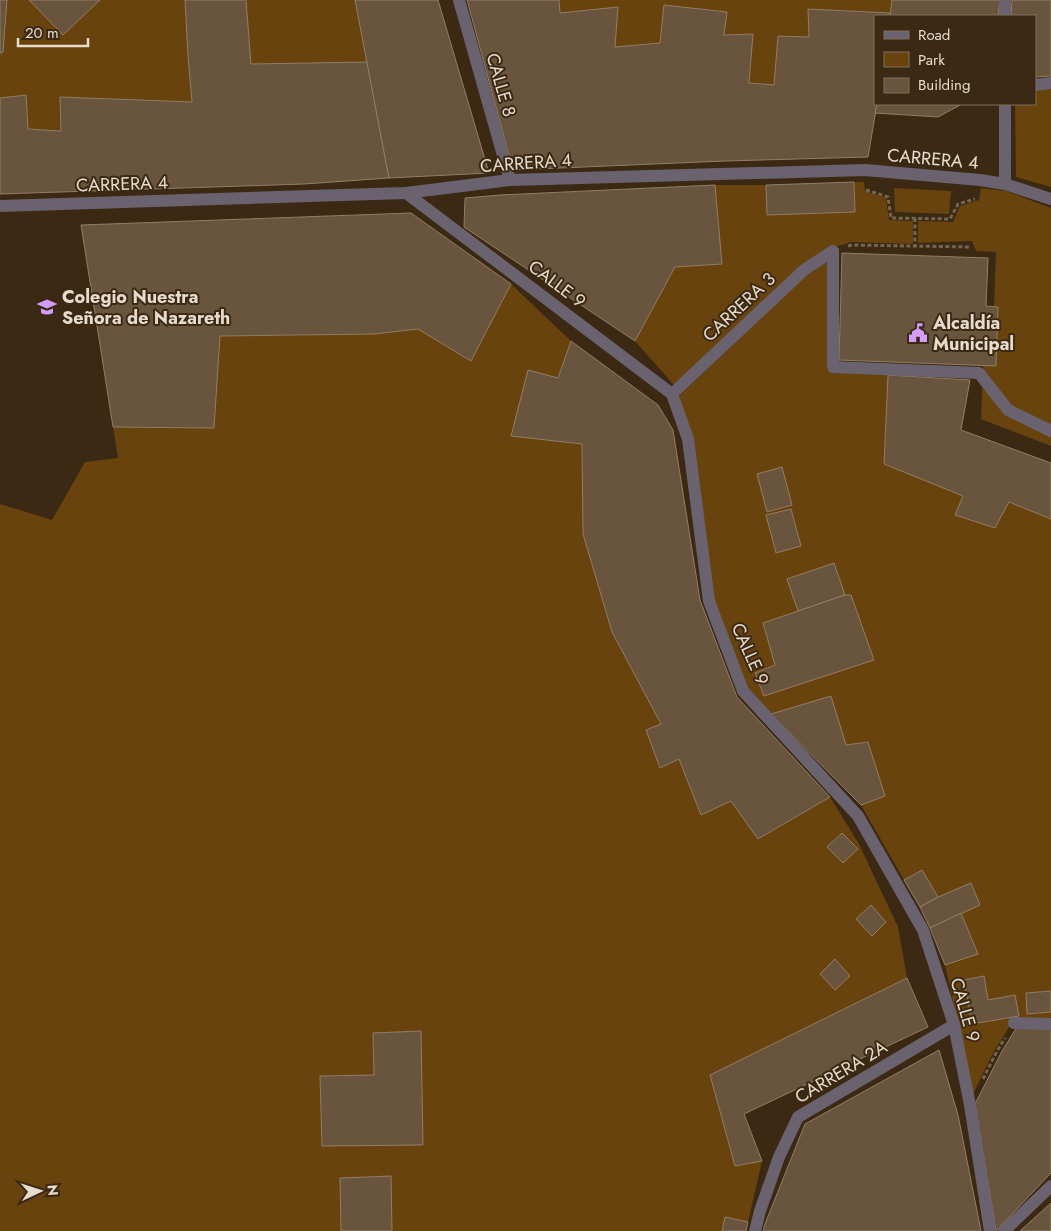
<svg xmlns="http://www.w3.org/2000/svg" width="1051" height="1231" viewBox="0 0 1051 1231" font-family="Jost,sans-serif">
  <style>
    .green { fill: #68430e }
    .building { fill: #69553e; stroke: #937d65 }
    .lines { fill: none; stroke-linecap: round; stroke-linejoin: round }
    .path { stroke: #756652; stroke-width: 3; stroke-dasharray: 4 2.5; stroke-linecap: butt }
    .minor { stroke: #6a636f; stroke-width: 12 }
    .labels { text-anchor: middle; stroke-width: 4; stroke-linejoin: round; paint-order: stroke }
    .street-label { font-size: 18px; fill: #e6dbcd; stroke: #3b2913 }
    .poi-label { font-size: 18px; font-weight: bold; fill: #e6dbcd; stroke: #3b2913; text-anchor: start }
  </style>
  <rect width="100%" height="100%" fill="#3b2913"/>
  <!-- green -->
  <g class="green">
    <path d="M7,0h22l34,35 37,-35h85l3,56 4,46 -132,-5 1,34 -33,-2 -28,-31v-45l3,-1z"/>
    <path d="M246,0h109l12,62 -116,2z"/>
    <path d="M559,0h333l-2,13 -82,-4 1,28 -31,-1 -4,49 -25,-2 4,-49 -29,1 2,-23 -62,-7 -4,38 -45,4 -55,-34z"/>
    <path d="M1051,88v99l-35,-10 -1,-73h20v-14z"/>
    <path d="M854,182h10l1,9 21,7 3,22 24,1v23l-61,-2 -25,7 -153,136 -39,-44 40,-74 47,-3 -7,-79h51l1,30 88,-3z"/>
    <path d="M894,188l57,3 -2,23 -54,-2z"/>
    <path d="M981,188l25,3 45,17v238l-70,-27 2,-54h13l2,-58 -4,-1 2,-54 -20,-1 -4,-10 -54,2v-22l35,1 7,-16 19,-6z"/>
    <path d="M829,261v110l59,4 -4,89 79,32 -8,19 40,13 14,-26 42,17v472l-25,2 1,21 24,-2v10l-38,-1 -19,30 -21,43 -28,-129 33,-11 -17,-41 19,-8 -9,-21 -33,13 -16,-27 -18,10 -43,-75 24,-9 -17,-54 -22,3 -75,-31 -25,-26 -33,-89 -34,-203 125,-119z"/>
    <path d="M511,284l60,57 -13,37 -47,58 71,8 1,90 29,98 49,92 -15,6 14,38 19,-9 22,56 30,-14 28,38 71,-42 29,47 39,83 9,51 -197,97 25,91 27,-5 -16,70h-746v-727l52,16 33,-58 33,-4 -5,-31 101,1 6,-92 97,-1 101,-6 53,32z"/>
  </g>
  <!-- building -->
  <g class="building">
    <path d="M0,0h7l-4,52 -3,1z"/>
    <path d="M29,0h71l-37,35z"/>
    <path d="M185,0h61l5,64 116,-2 22,116 -85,6 -304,10v-96l26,-3 2,34 33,2 -1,-34 132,5 -4,-46z"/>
    <path d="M355,0h83l51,173 -100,5z"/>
    <path d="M467,0h92l1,13 58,-6 -3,40 45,-4 4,-38 63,7 -3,23 29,-1 -4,49 25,2 4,-49 31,1 -1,-28 82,4v3h-15v88h2l-9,53 -143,4 -212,9z"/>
    <path d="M892,0h108l-2,16h-108z"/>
    <path d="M1012,0h39v76l-16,1v-61h-24z"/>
    <path d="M877,104h85l-24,13 -63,-4z"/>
    <path d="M854,182l1,30 -88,3 -1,-30z"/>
    <path d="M715,185l7,79 -47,3 -40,74 -171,-114 1,-29 35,-3z"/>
    <path d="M411,213l100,71 -40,77 -53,-32 -44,5 -154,2 -6,92 -101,-1 -32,-202z"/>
    <path d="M842,253l146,5 -2,48 12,1 -2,59 -157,-6z"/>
    <path d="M571,341l87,64 15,25 27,170 37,97 93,100 -72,42 -27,-38 -30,14 -22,-56 -19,9 -14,-38 15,-6 -49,-92 -29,-98 -1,-90 -71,-8 17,-66 30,8z"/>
    <path d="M888,375l82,5 -9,50 90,33v56l-42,-17 -14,26 -40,-13 8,-19 -79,-32z"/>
    <path d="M782,467l10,38 -25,7 -10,-38z"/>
    <path d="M791,509l10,37 -25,7 -10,-38z"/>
    <path d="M834,563l11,32 -47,16 -11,-32z"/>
    <path d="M845,595h6l23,65 -110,36 -9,-23 20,-8 -12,-42z"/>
    <path d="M831,696l15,49 22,-3 17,54 -24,9 -90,-91z"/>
    <path d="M842,833l16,16 -15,14 -16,-16z"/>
    <path d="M922,870l16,27 -18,10 -16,-27z"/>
    <path d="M971,883l9,22 -50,23 -10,-21 18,-10z"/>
    <path d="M871,905l15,17 -14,14 -16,-17z"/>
    <path d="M961,913l17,41 -33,11 -15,-37z"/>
    <path d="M835,959l15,17 -15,14 -15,-16z"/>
    <path d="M984,976l4,24 27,-5 4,21 -47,8 -8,-44z"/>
    <path d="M907,978l21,49 -184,87 18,47 -27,5 -25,-91z"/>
    <path d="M1051,991v21l-24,2 -1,-21z"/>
    <path d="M1017,1027h34v146l-55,58 -21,-127 27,-53z"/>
    <path d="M421,1031l2,114 -101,1 -2,-70 54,-1 -1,-42z"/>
    <path d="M939,1050l19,65 23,116h-218l2,-7 40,-100z"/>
    <path d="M391,1176l1,55h-51l-1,-53z"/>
    <path d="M1051,1203v28h-31z"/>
    <path d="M725,1217l23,5 -2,9h-24z"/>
  </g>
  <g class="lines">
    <!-- path -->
    <g class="path">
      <path d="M866,190l22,7 3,21 59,1 8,-15 17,-5"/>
      <path d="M915,218v28"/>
      <path d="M848,246l4,-1 118,2"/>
      <path d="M983,1079l14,-28 8,-13"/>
    </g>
    <!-- minor -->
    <g class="minor">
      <path d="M459,0l51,180"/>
      <path d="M1005,0v16"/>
      <path d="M1035,85l16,-2"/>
      <path d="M1005,184v-80"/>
      <path d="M406,193l266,201 16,45 21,162 34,90 115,125 65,114 31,95 16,80 20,126"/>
      <path d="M0,206l406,-13 104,-13 355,-10 115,10 25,4 46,15"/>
      <path d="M833,251v116l146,6 29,37 43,21"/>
      <path d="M672,394l132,-124 29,-19"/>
      <path d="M1014,1023l37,1"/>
      <path d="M755,1231l5,-20 19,-54 19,-40 156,-92"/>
      <path d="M1004,1231l47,-45"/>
    </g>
  </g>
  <!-- icons -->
  <defs>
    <g id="school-bare" transform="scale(1.5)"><path d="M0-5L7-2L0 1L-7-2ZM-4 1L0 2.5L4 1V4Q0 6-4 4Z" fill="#d49cfc" stroke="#3b2913" stroke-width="2.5" paint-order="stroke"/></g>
    <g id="civic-bare" transform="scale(1.5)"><path d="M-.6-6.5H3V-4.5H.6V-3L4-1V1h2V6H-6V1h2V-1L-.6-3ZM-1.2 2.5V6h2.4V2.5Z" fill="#d49cfc" stroke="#3b2913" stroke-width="2.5" paint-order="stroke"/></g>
  </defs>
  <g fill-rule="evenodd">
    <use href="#school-bare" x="47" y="307"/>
    <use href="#civic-bare" x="918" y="333"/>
  </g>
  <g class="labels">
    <!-- street labels -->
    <g class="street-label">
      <text transform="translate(501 85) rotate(74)" y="6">CALLE 8</text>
      <text transform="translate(933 159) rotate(5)" y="6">CARRERA 4</text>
      <text transform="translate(526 163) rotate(-4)" y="6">CARRERA 4</text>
      <text transform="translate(122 184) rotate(-2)" y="6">CARRERA 4</text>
      <text transform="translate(557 284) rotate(37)" y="6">CALLE 9</text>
      <text transform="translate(739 307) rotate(-43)" y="6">CARRERA 3</text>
      <text transform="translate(750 654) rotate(66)" y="6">CALLE 9</text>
      <text transform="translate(965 1010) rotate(74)" y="6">CALLE 9</text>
      <text transform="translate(841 1072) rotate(-31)" y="6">CARRERA 2A</text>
    </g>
    <!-- poi labels -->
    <g class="poi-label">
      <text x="62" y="303">Colegio Nuestra<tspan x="62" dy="21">Señora de Nazareth</tspan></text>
      <text x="933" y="329">Alcaldía<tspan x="933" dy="21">Municipal</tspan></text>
    </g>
  </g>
  <!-- legend -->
  <rect x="874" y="15" width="162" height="90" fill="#3b2913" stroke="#7f705d"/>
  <rect x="884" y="31" width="25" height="8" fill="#6a636f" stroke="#7f705d"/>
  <text x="918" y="40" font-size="15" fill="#e6dbcd">Road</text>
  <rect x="884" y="52" width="25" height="15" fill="#68430e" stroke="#7f705d"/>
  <text x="918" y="65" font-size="15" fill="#e6dbcd">Park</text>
  <rect x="884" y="78" width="25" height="15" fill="#69553e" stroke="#7f705d"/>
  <text x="918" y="90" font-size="15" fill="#e6dbcd">Building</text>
  <!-- north arrow -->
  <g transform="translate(40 1191) rotate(86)" stroke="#3b2913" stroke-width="4" paint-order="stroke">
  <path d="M0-4L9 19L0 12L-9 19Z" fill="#e6dbcd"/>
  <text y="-8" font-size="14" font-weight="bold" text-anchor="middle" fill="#e6dbcd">N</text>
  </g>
  <!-- scale -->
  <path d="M18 38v8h70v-8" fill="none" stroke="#e6dbcd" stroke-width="2.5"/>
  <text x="25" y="38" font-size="15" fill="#e6dbcd" stroke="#3b2913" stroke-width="4" paint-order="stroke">20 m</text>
</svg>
